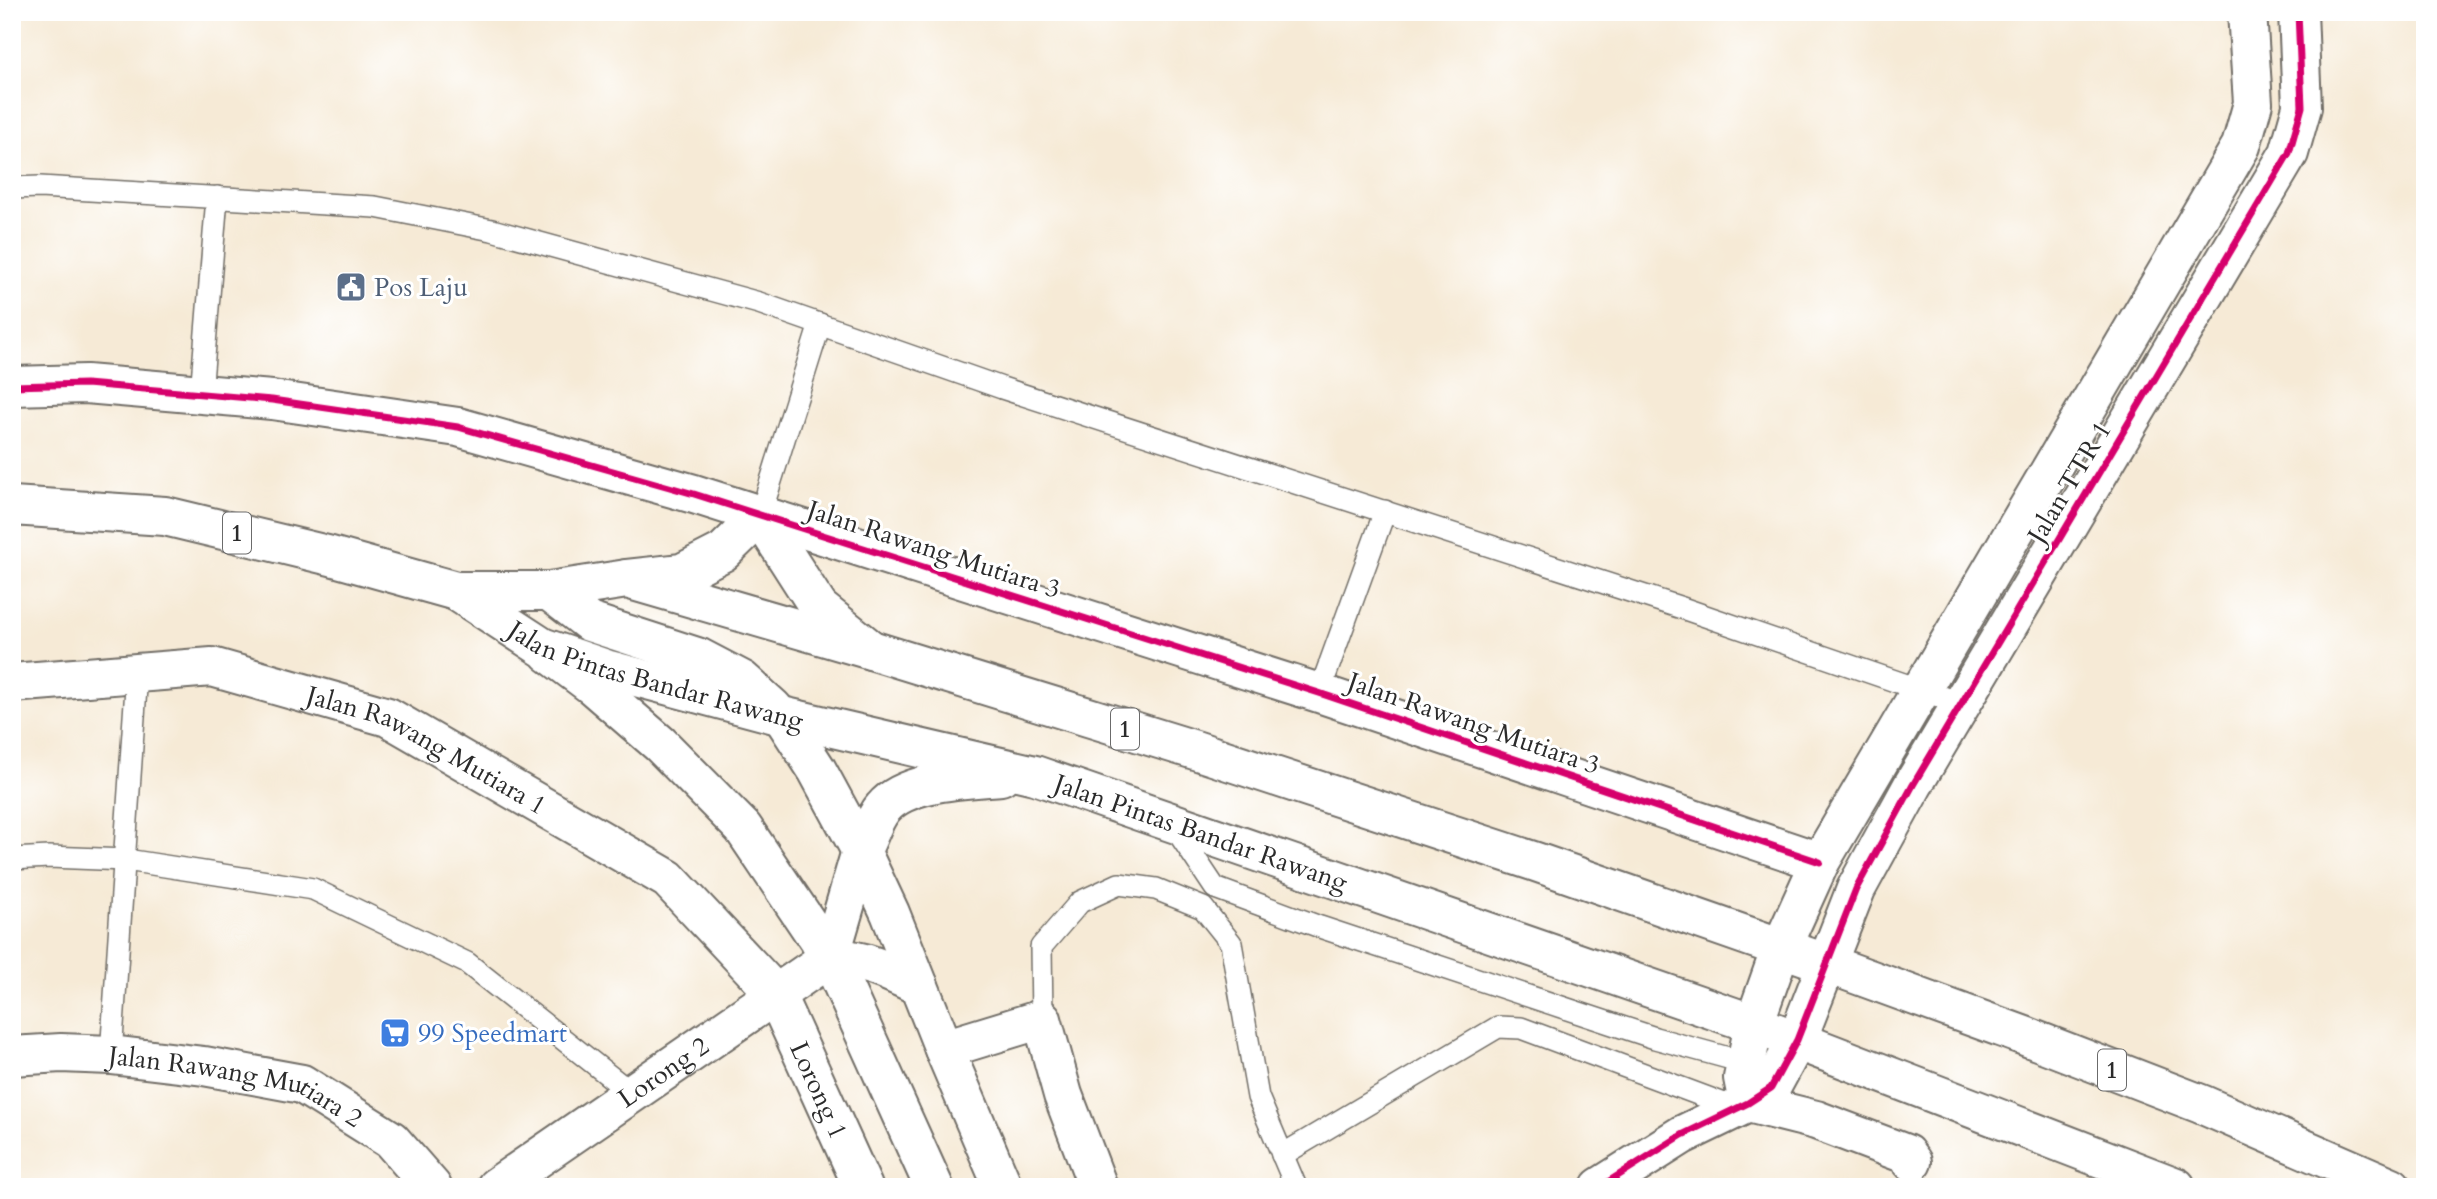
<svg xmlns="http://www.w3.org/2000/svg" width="2437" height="1199" viewBox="0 0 2437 1199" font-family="Cardo,serif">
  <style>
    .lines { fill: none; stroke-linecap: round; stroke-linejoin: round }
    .lane-casing { stroke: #726e67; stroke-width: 24 }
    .street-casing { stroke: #726e67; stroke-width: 42 }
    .secondary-casing { stroke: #726e67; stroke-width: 42 }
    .primary-casing { stroke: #726e67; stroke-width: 42 }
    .lane { stroke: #fff; stroke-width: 21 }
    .street { stroke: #fff; stroke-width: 38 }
    .secondary { stroke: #fff; stroke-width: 38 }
    .primary { stroke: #fff; stroke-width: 38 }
    .cycleway-casing { stroke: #fff; stroke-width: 11 }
    .cycleway { stroke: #d6006c; stroke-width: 7 }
    .labels { text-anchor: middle; stroke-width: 6; stroke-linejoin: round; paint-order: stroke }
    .shield { fill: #fff; stroke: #6b6b6b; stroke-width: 2 }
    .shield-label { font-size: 24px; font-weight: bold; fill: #2b2b2b }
    .service-label { font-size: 26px; fill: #4e5e75; stroke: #fff; text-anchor: start }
    .street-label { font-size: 26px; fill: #2b2b2b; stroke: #fff }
    .shop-label { font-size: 26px; fill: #366cbe; stroke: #fff; text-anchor: start }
  </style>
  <rect width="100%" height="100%" fill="#fff"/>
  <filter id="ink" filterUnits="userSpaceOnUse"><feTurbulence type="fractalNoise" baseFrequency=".0143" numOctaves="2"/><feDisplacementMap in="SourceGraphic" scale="14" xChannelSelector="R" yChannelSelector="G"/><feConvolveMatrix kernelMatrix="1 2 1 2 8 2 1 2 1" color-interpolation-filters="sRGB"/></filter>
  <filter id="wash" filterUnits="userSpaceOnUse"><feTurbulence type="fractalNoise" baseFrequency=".00686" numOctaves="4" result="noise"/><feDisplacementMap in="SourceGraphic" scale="28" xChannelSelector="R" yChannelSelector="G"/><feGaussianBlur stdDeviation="1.57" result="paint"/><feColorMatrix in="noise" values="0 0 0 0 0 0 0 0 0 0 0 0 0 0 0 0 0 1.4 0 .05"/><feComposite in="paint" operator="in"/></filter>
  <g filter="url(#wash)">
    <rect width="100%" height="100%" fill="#f6ead6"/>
  </g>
  <g filter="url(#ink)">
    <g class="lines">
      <!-- lane casing -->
      <g class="lane-casing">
        <g id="lane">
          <path d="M12,188l28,-1 335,20 117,23 267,73 243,85 680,220 280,96"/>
          <path d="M201,394l16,-197"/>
          <path d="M760,516l60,-192"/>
          <path d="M1319,693l66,-182"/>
          <path d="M1173,825l42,63 105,39 335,111 99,27"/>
          <path d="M12,859l37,-2 77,3 187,29 154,74 164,130"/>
          <path d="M1042,1019l-1,-72 39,-45 39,-18 37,5 47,19 28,35 27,154 38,90"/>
          <path d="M111,1055l26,-382"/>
          <path d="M1282,1155l216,-128 23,1 214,80"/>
          <path d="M1910,1187l4,-12 -2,-13"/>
        </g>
      </g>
      <!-- street casing -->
      <g class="street-casing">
        <g id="street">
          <path d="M12,386l74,-2 186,16 186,27 236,67 625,199 501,169"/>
          <path d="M760,516l59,92 52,42"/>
          <path d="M627,579l55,-6 41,-21 37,-36"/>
          <path id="s1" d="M12,683l200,-16 176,50 280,162 107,114 88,194"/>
          <path d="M944,1049l98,-30 21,76 35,92"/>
          <path id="s2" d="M12,1056l49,-3 50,2 93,11 98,18 89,56 41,47"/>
          <path d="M1748,1103l-5,-25 11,-54 27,-76 39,-86 421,-716 12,-43 -6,-91"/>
          <path d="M1748,1103l68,17 90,34 6,8"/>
          <path id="s3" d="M496,1187l334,-230"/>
          <path d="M1600,1187l82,-52 66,-32 23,-15 26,-48 59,-151 57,-104 376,-632 13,-46 -4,-95"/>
        </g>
      </g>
      <!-- secondary casing -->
      <g class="secondary-casing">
        <g id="secondary">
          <path d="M549,653l44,33 67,58 83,84 87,129 104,230"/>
          <path d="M782,716l35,54 44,81 29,62 54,136 59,138"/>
          <path d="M830,957l31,-106"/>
          <path d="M830,957c33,2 59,14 89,29"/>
        </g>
      </g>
      <!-- primary casing -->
      <g class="primary-casing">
        <g id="primary">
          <path d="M12,506l153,10 166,40 125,35h93l78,-12 244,71 324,100 341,112 292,102 197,72 176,68 191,83"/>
          <path id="s4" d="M456,591l86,56 64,22 176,47 253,59 719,249 422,163"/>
          <path d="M549,591l40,31 111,36 42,22 31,28"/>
          <path d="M861,851c8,-13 12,-32 22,-43 23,-28 84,-29 118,-32"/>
        </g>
      </g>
      <!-- lane -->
      <use href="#lane" class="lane"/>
      <!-- street -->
      <use href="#street" class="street"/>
      <!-- secondary -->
      <use href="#secondary" class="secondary"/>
      <!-- primary -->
      <use href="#primary" class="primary"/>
      <!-- cycleway casing -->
      <g class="cycleway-casing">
        <g id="cycleway">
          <path d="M12,386l74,-2 186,16 186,27 236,67 625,199 501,169"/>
          <path d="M1600,1187l82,-52 66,-32 23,-15 26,-48 59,-151 57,-104 376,-632 13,-46 -4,-95"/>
        </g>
      </g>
      <!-- cycleway -->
      <use href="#cycleway" class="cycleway"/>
    </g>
  </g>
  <!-- icons -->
  <defs>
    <g id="civic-square" transform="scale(1.575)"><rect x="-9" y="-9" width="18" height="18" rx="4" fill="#5c6f8a" stroke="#fff"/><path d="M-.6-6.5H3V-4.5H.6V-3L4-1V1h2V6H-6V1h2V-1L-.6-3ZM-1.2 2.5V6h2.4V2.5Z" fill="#fff"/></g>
    <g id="supermarket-square" transform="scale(1.575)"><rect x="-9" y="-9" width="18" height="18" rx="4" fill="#3f7fe0" stroke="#fff"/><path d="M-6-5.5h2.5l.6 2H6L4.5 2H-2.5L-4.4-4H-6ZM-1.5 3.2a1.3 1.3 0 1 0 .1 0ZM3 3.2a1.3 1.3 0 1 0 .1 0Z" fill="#fff"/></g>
  </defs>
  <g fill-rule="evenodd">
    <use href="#civic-square" x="351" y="287"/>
    <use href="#supermarket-square" x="395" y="1033"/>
  </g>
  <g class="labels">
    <!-- shield labels -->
    <g class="shield">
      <rect x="223" y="512.5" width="28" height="41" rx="5"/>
      <rect x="1111" y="708.5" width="28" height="41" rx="5"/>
      <rect x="2098" y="1049.5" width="28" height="41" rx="5"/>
    </g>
    <g class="shield-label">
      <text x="237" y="541">1</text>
      <text x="1125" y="737">1</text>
      <text x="2112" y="1078">1</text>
    </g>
    <!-- service labels -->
    <g class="service-label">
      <text x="374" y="296">Pos Laju</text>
    </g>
    <!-- street labels -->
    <g class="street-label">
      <text transform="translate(2069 482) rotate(-59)" y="9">Jalan TTR 1</text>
      <text transform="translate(934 549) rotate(18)" y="9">Jalan Rawang Mutiara 3</text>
      <text dy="9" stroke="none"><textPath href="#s4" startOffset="220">Jalan Pintas Bandar Rawang</textPath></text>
      <text transform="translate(1474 723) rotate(19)" y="9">Jalan Rawang Mutiara 3</text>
      <text dy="9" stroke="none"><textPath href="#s1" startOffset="432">Jalan Rawang Mutiara 1</textPath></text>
      <text dy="9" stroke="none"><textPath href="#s4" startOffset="788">Jalan Pintas Bandar Rawang</textPath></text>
      <text dy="9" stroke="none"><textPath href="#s3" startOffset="203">Lorong 2</textPath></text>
      <text dy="9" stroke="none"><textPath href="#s1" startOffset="970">Lorong 1</textPath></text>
      <text dy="9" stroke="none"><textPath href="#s2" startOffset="229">Jalan Rawang Mutiara 2</textPath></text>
    </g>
    <!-- shop labels -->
    <g class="shop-label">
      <text x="418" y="1042">99 Speedmart</text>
    </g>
  </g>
  <!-- margin -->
  <rect width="2437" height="1199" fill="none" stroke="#fff" stroke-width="42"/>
</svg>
